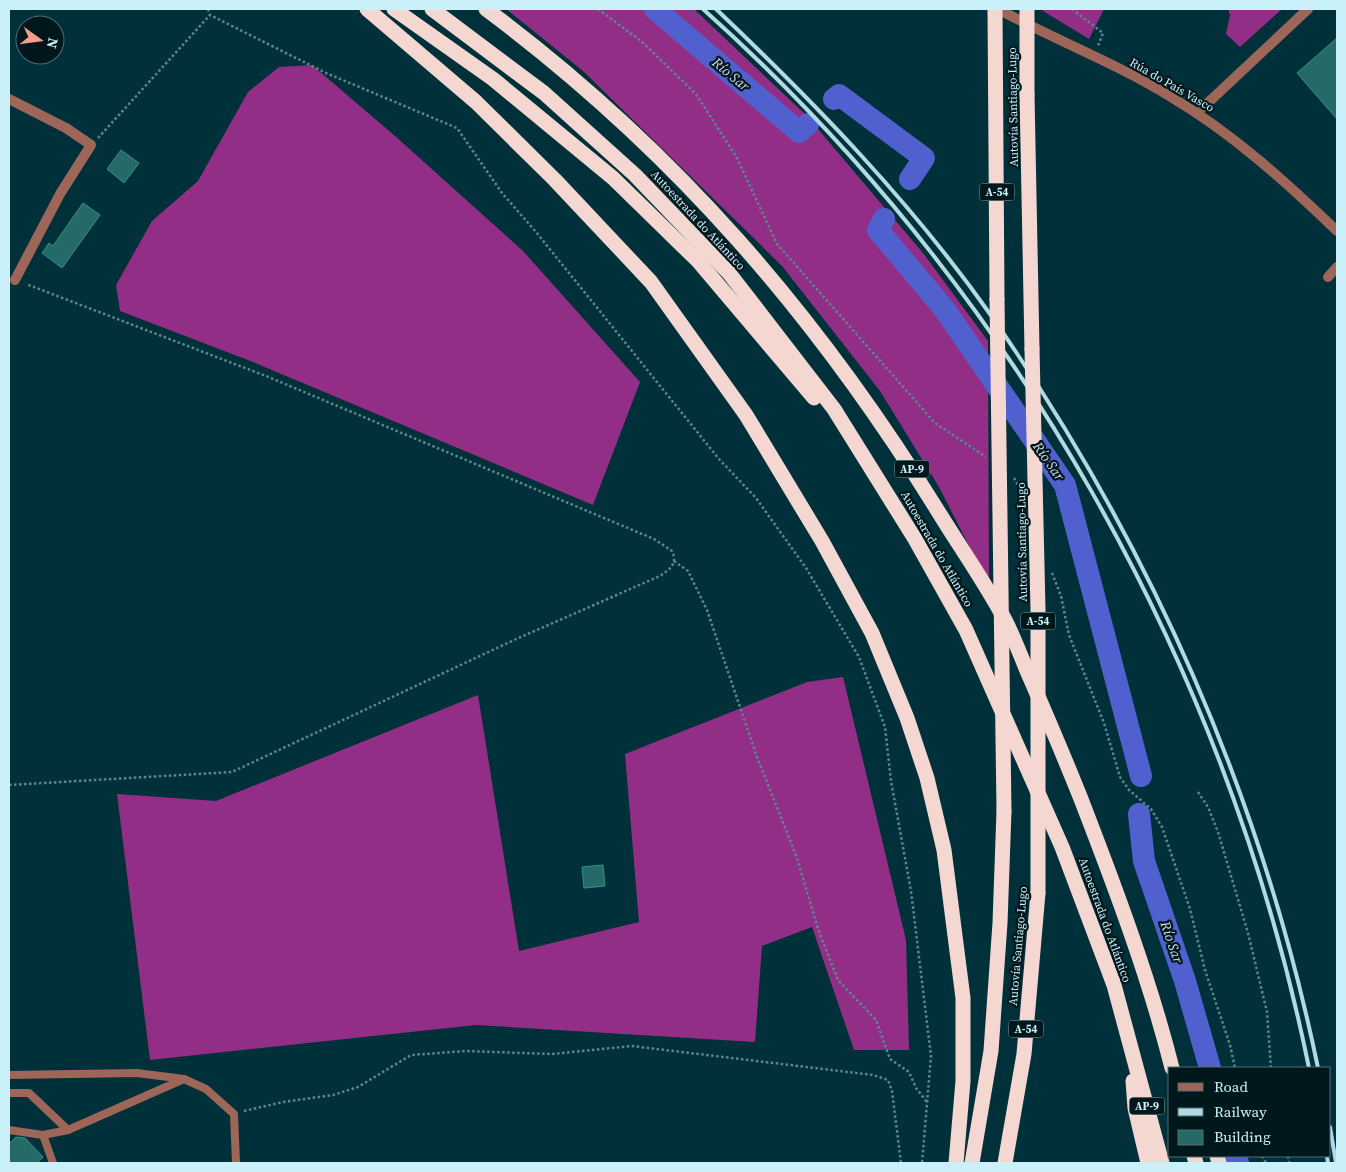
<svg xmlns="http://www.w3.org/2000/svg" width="1346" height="1172" viewBox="0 0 1346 1172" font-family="'Source Serif 4',serif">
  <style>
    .forest { fill: #932e87 }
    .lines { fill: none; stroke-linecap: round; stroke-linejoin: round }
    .river { stroke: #5061cf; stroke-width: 22 }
    .building { fill: #266a68; stroke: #35908d }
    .path { stroke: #5b8790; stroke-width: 2.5; stroke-dasharray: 2.5 2.5; stroke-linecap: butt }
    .service { stroke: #9e6559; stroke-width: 8 }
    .minor { stroke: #9e6559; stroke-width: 10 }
    .tertiary { stroke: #9e6559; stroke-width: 10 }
    .motorway { stroke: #f5d7d1; stroke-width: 15 }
    .rail { stroke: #b1dae3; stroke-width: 4 }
    .motorway-bridge { stroke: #f5d7d1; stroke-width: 15 }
    .labels { text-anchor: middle; stroke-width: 4.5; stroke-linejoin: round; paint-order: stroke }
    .shield { fill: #00171c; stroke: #8db0b7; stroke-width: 1 }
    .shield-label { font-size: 11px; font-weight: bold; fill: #caf1fa }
    .street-label { font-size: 12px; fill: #caf1fa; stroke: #00171c }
    .water-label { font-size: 14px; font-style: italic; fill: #d4ddf9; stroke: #00171c }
  </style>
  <rect width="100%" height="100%" fill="#00313a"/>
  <!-- forest -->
  <g class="forest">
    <path d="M506,9h188l113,107 116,137 65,88 1,244 -50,-98 -59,-96 -98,-125 -199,-195z"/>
    <path d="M1043,9h61l-15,30 -46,-28z"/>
    <path d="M1228,9h54l-42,38 -14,-13 4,-19z"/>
    <path d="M312,65l83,71 128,115 117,131 -47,123 -340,-143 -133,-51 -4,-26 36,-64 46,-40 50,-89 31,-25z"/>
    <path d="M843,677l63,263 3,110h-55l-42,-123 -50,19 -7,96 -279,-17 -326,35 -33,-266 99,7 262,-106 41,256 120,-29 -14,-168 182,-72z"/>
  </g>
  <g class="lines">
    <!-- river -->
    <g class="river">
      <path d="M655,9l144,123 9,-8"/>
      <path d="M834,99l5,-4 85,63 -14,21"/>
      <path d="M884,219l-6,11 67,80 120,175 76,291"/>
      <path d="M1139,814l5,47 41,120 25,87"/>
      <path d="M1236,1156l2,7"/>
    </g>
  </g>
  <!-- building -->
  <g class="building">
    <path d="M1337,38v81l-40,-46z"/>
    <path d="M121,150l18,13 -15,20 -17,-14z"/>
    <path d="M83,203l17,12 -38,53 -20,-15 7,-10 4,3z"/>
    <path d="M603,865l2,21 -21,2 -2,-21z"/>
    <path d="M16,1137l9,1 18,19 -6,6h-28v-19z"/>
  </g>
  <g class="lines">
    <!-- path -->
    <g class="path">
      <path d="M208,9l2,6 116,58 131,55 45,65 34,39 183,227 37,39 50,70 53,89 26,70 6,54 20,110 20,165 -9,107"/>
      <path d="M598,9l43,32 55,53 41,64 40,86 158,179 51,34"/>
      <path d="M1072,9l31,24 -5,13"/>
      <path d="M98,138l112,-123"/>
      <path d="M1014,478l7,13"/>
      <path d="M674,561l14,10 19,39 50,147 40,101 21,71 20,51 38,40 14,39 19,13 7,16 11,14"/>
      <path d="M1052,573l9,23 8,39 35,88 16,54 9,13 22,19 11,18 28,82 15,61 25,75 5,23"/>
      <path d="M9,785l223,-13 282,-132 146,-64c10,-7 18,-12 12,-25l-18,-12 -388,-163 -240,-92"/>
      <path d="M1198,792l10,15 10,25 30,101 19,79 4,56"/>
      <path d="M244,1111l39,-9 50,-7 25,-8 53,-32 55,-4 85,3 81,-8 241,29 15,5 4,11 9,72"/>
      <path d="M1262,1156l4,7"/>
      <path d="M1288,1156l1,7"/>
    </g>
    <!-- service -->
    <g class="service">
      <path d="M9,1075l128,-2 47,6"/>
      <path d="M9,1093h20l39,37 116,-51 22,10 28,25 2,49"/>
      <path d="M9,1130l34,5"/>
      <path d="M53,1163l-10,-28 25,-5"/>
    </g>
    <!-- minor -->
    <g class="minor">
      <path d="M9,99l57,29 25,17 -31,49 -45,86"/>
      <path d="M1197,113l111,-104"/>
      <path d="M1328,277l9,-10"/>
    </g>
    <!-- tertiary -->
    <path class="tertiary" d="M998,9c57,31 118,54 173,88 61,36 115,85 166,134"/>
    <!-- motorway -->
    <g class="motorway">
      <path d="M367,9l109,93 79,78 96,102 95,133 76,126 50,92 35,85 20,60 17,72 19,148v83l-7,82"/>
      <path d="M394,9l99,70 120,99 85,83 116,137"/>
      <path d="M432,9l112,84 91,82 94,98 105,136 81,130 51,91 96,217 52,138 48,178"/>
      <path d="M486,9c189,141 331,306 455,507 21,34 45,68 64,104 10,19 17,40 26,60 17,39 34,79 50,119 34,88 68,178 91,269"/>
      <path d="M995,9l2,290"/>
      <path d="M1027,94l5,255"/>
      <path d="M1133,1081l2,27 13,55"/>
      <path d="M1194,1156l2,7"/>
      <path d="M1217,1156l2,7"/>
      <path d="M972,1163l19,-112 9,-128 4,-112"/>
      <path d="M1005,1163l19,-109 14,-161"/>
    </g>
    <!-- rail -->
    <g class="rail">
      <path d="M703,9c309,277 523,653 606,1059"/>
      <path d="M716,9c99,94 195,193 274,305 159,227 272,483 328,754"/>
      <path d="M1330,1127l6,36"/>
      <path d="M1327,1156l1,7"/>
    </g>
    <!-- motorway-bridge -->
    <g class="motorway-bridge">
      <path d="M1027,94v-85"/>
      <path d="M997,299l7,512"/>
      <path d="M1032,349l6,260v284"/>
    </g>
  </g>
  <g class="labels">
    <!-- shield labels -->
    <g class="shield">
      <rect x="979.5" y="183.5" width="35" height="17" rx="4"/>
      <rect x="894.5" y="460.5" width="35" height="17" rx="4"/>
      <rect x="1020.5" y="612.5" width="35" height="17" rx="4"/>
      <rect x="1008.5" y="1020.5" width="35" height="17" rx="4"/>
      <rect x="1129.5" y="1097.5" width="35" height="17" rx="4"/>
    </g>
    <g class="shield-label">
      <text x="997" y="196">A-54</text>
      <text x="912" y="473">AP-9</text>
      <text x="1038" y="625">A-54</text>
      <text x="1026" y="1033">A-54</text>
      <text x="1147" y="1110">AP-9</text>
    </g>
    <!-- street labels -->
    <g class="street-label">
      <text transform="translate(1172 85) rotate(30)" y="4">Rúa do País Vasco</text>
      <text transform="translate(1013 107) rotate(-91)" y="4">Autovía Santiago-Lugo</text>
      <text transform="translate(698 220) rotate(47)" y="4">Autoestrada do Atlántico</text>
      <text transform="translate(1022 542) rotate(-91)" y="4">Autovía Santiago-Lugo</text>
      <text transform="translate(937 549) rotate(60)" y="4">Autoestrada do Atlántico</text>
      <text transform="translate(1105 920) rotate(70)" y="4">Autoestrada do Atlántico</text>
      <text transform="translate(1018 946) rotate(-85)" y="4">Autovía Santiago-Lugo</text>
    </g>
    <!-- water labels -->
    <g class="water-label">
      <text transform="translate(731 74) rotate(40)" y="5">Río Sar</text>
      <text transform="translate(1049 461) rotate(55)" y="5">Río Sar</text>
      <text transform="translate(1172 942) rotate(71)" y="5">Río Sar</text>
    </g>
  </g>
  <!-- border -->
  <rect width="1346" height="1172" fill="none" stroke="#caf1fa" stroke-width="20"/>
  <!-- legend -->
  <rect x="1168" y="1067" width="162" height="90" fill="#00171c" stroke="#516e75"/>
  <rect x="1178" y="1083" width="25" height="8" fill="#9e6559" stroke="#516e75"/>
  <text x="1214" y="1092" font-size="15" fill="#caf1fa">Road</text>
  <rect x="1178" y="1108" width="25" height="8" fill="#b1dae3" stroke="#516e75"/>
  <text x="1214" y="1117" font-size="15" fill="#caf1fa">Railway</text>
  <rect x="1178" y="1130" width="25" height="15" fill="#266a68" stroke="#516e75"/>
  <text x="1214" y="1142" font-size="15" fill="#caf1fa">Building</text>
  <!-- north arrow -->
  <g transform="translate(40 40) rotate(104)"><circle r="24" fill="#00171c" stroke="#516e75"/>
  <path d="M0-4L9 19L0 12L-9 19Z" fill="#f49d8b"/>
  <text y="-8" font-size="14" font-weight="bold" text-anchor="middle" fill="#caf1fa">N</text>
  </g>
</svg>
